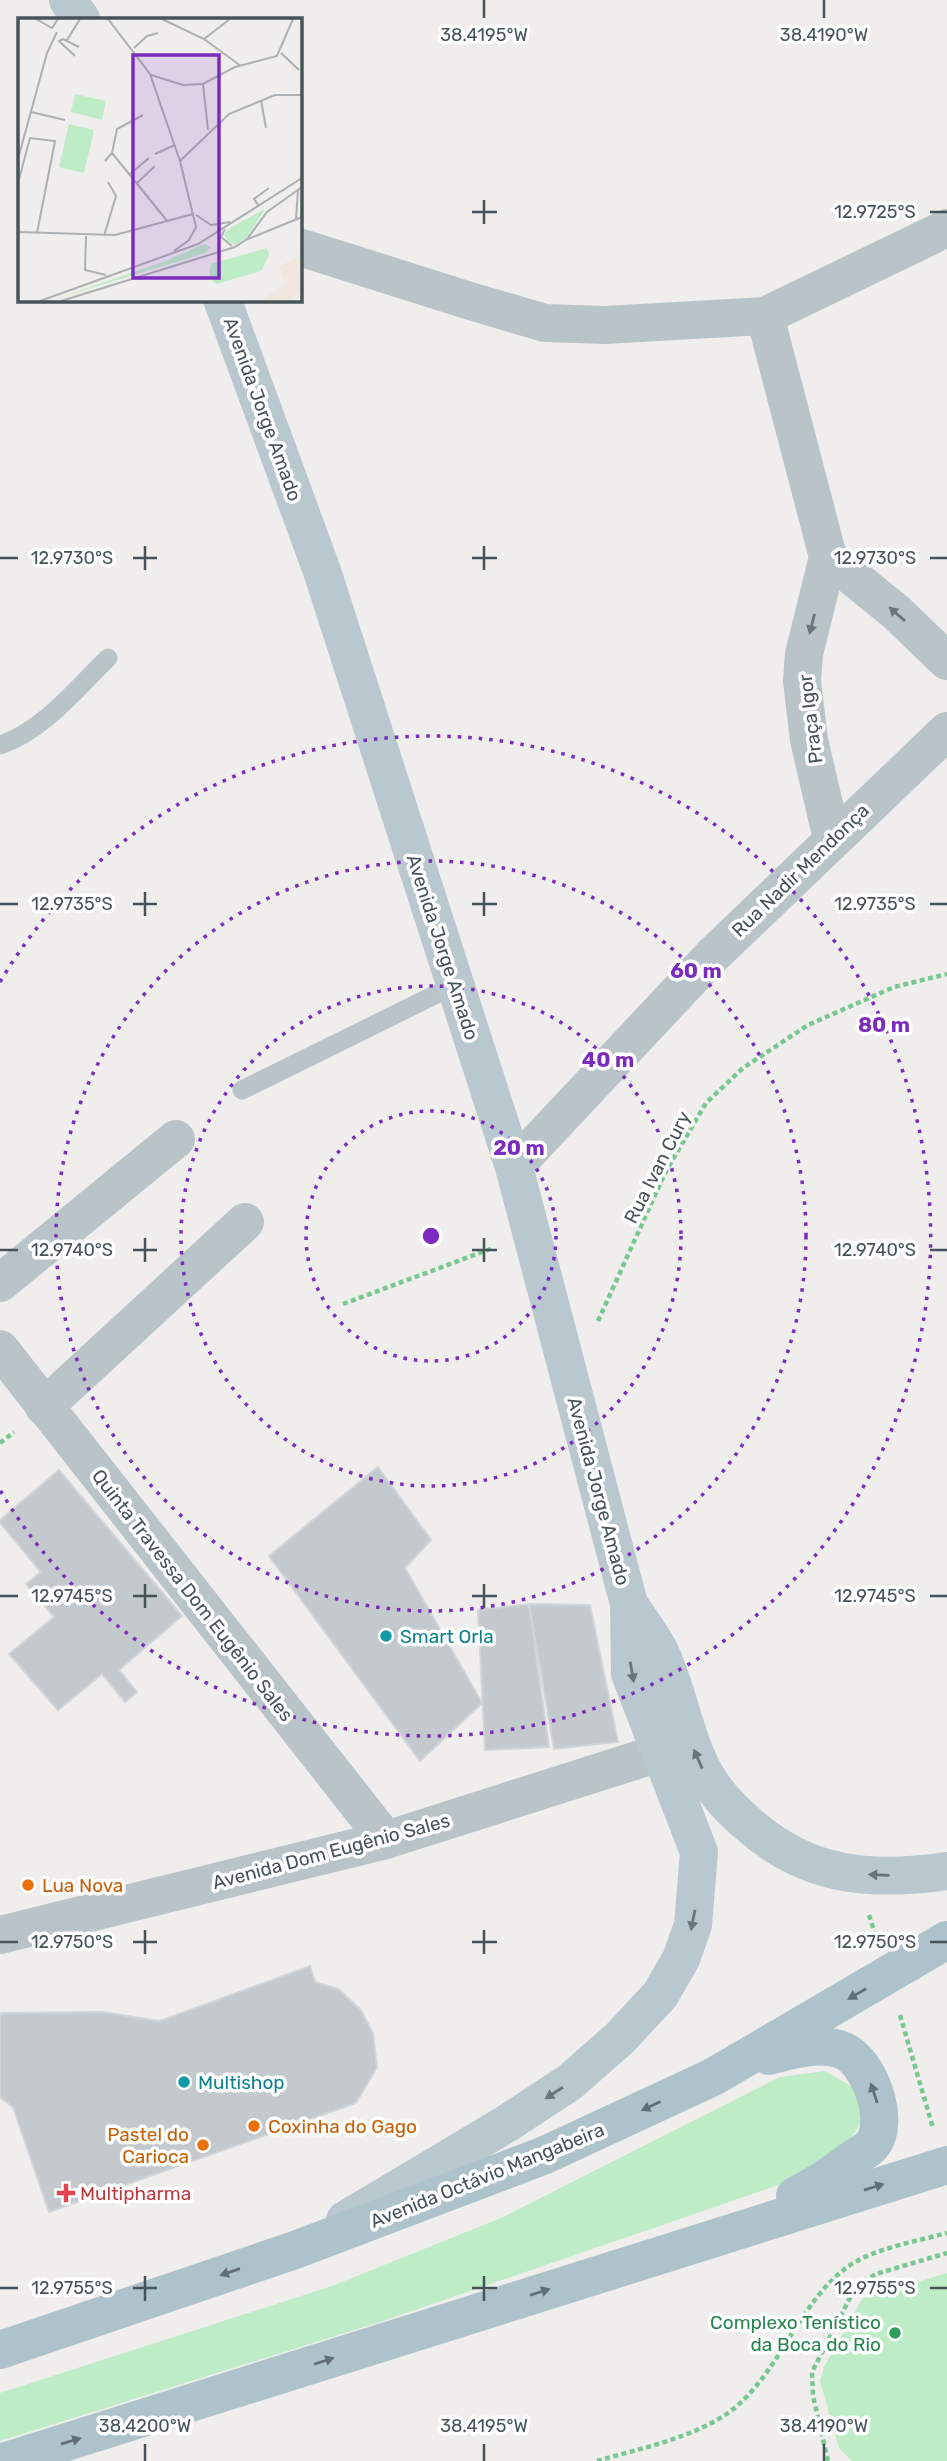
<svg xmlns="http://www.w3.org/2000/svg" width="947" height="2461" viewBox="0 0 947 2461" font-family="Rubik,sans-serif">
  <style>
    .grass { fill: #bdecc6 }
    .building { fill: #c4c9cd; stroke: #d1d5d8; stroke-width: 2 }
    .lines { fill: none; stroke-linecap: round; stroke-linejoin: round }
    .path { stroke: #77c890; stroke-width: 4.5; stroke-dasharray: 5 3.5; stroke-linecap: butt }
    .service { stroke: #b9c4c9; stroke-width: 19 }
    .minor { stroke: #b9c4c9; stroke-width: 38 }
    .secondary { stroke: #b9c7ce; stroke-width: 38 }
    .primary { stroke: #aec2cb; stroke-width: 38 }
    .oneway { fill: #68767b }
    .oneway2 { fill: #68767c }
    .oneway3 { fill: #607076 }
    .ticks { fill: none; stroke: #465459; stroke-width: 2.5 }
    .ring { fill: none; stroke: #7b2cbf; stroke-width: 3.5; stroke-dasharray: 3.5 7 }
    .culture-dot { fill: #0f9aa8; stroke: #fff; stroke-width: 2.5 }
    .food-dot { fill: #e8710a; stroke: #fff; stroke-width: 2.5 }
    .health-dot { fill: #e0444e; stroke: #fff; stroke-width: 2.5 }
    .leisure-dot { fill: #2e9e5b; stroke: #fff; stroke-width: 2.5 }
    .labels { text-anchor: middle; stroke-width: 7; stroke-linejoin: round; paint-order: stroke }
    .street-label { font-size: 19px; fill: #465459; stroke: #fff }
    .culture-label { font-size: 19px; fill: #0d838f; stroke: #fff; text-anchor: start }
    .food-label { font-size: 19px; fill: #c56008; stroke: #fff; text-anchor: start }
    .health-label { font-size: 19px; fill: #be3a42; stroke: #fff; text-anchor: start }
    .leisure-label { font-size: 19px; fill: #27864d; stroke: #fff; text-anchor: end }
    .inset-road { fill: none; stroke: #acb0b2; stroke-width: 2 }
    .view { fill: #7b2cbf; fill-opacity: 0.15; stroke: #7b2cbf; stroke-width: 3.5 }
    .inset-edge { fill: none; stroke: #465459; stroke-width: 3.5 }
    .ticks-label { font-size: 18px; text-anchor: middle; fill: #465459; stroke: #fff; stroke-width: 7; stroke-linejoin: round; paint-order: stroke }
    .centre { fill: #7b2cbf; stroke: #fff; stroke-width: 3.5 }
    .ring-label { font-size: 21px; text-anchor: middle; font-weight: bold; fill: #7b2cbf; stroke: #fff; stroke-width: 7; stroke-linejoin: round; paint-order: stroke }
  </style>
  <rect width="100%" height="100%" fill="#f0eded"/>
  <!-- grass -->
  <g class="grass">
    <path d="M825,2071l31,18 7,30 -21,34 -49,27 -416,143 -377,118v-48l332,-107 169,-68 279,-141z"/>
    <path d="M947,2273v188h-95l-13,-13 -19,-67 4,-14 38,-68z"/>
  </g>
  <!-- building -->
  <g class="building">
    <path d="M378,1467l53,73 -26,28 77,135 -62,58 -151,-205z"/>
    <path d="M59,1470l123,146 -63,54 18,22 -12,10 -23,-28 -44,36 -49,-56 45,-37 -28,-33 15,-12 -41,-49v-3z"/>
    <path d="M529,1604l20,143 -64,3 -7,-140z"/>
    <path d="M529,1604l61,1 28,137 -64,7z"/>
    <path d="M310,1966l5,16 23,7 22,20 13,24 4,34 -21,36 -307,109 -36,-105 -13,-10v-84l102,-1 58,9z"/>
  </g>
  <g class="lines">
    <!-- path -->
    <g class="path">
      <path d="M343,1304l150,-56"/>
      <path d="M598,1321l68,-150 40,-68 37,-35 65,-43 86,-38 53,-13"/>
      <path d="M0,1443l14,-11"/>
      <path d="M869,1915l7,22"/>
      <path d="M900,2015l33,113"/>
      <path d="M597,2461c44,-13 93,-22 131,-48 51,-37 68,-107 118,-145 27,-20 69,-26 101,-35"/>
      <path d="M828,2461l-15,-65 -1,-24 43,-84 21,-14 71,-21"/>
    </g>
    <!-- service -->
    <g class="service">
      <path d="M0,745c43,-14 76,-56 108,-87"/>
      <path d="M242,1090l213,-105"/>
    </g>
    <!-- minor -->
    <g class="minor">
      <path d="M299,247l171,54 75,22 60,2 160,-9 182,-88"/>
      <path d="M765,316l63,241 -24,97 -2,27 7,59 23,99"/>
      <path d="M828,557l68,55 51,49"/>
      <path d="M514,1167l199,-212 234,-224"/>
      <path d="M0,1283l176,-144"/>
      <path d="M0,1349l386,491"/>
      <path d="M44,1407l201,-185"/>
      <path d="M0,1935l386,-95 273,-87"/>
    </g>
    <!-- secondary -->
    <g class="secondary">
      <path d="M68,0l13,19"/>
      <path d="M222,299l100,272 192,596 115,437 1,70 69,178 -6,73 -12,34 -21,36 -40,43 -50,44 -64,42 -161,96"/>
      <path d="M629,1604c12,19 29,39 36,60 13,31 19,65 33,96 10,24 29,46 49,63 60,54 123,59 200,48"/>
    </g>
    <!-- primary -->
    <g class="primary">
      <path d="M769,2056c22,-6 53,-15 75,-5 26,12 47,71 28,94 -4,5 -12,9 -18,13 -19,15 -37,27 -59,38"/>
      <path d="M0,2350l295,-100 250,-95 168,-78 234,-137"/>
      <path d="M6,2461l941,-296"/>
    </g>
  </g>
  <!-- one-way arrows -->
  <defs><path id="oneway-solid" d="M-6-.8H1V-3.2L6.5 0L1 3.2V.8H-6Z" transform="scale(1.75)"/></defs>
  <g class="oneway">
    <use href="#oneway-solid" transform="translate(897 614) rotate(-139)"/>
    <use href="#oneway-solid" transform="translate(812 624) rotate(104)"/>
  </g>
  <g class="oneway2">
    <use href="#oneway-solid" transform="translate(632 1672) rotate(80)"/>
    <use href="#oneway-solid" transform="translate(698 1759) rotate(-114)"/>
    <use href="#oneway-solid" transform="translate(879 1875) rotate(-178)"/>
    <use href="#oneway-solid" transform="translate(693 1920) rotate(101)"/>
    <use href="#oneway-solid" transform="translate(554 2093) rotate(147)"/>
  </g>
  <g class="oneway3">
    <use href="#oneway-solid" transform="translate(857 1994) rotate(150)"/>
    <use href="#oneway-solid" transform="translate(874 2093) rotate(-108)"/>
    <use href="#oneway-solid" transform="translate(651 2106) rotate(155)"/>
    <use href="#oneway-solid" transform="translate(874 2187) rotate(-17)"/>
    <use href="#oneway-solid" transform="translate(230 2272) rotate(161)"/>
    <use href="#oneway-solid" transform="translate(540 2292) rotate(-18)"/>
    <use href="#oneway-solid" transform="translate(324 2361) rotate(-18)"/>
    <use href="#oneway-solid" transform="translate(71 2441) rotate(-17)"/>
  </g>
  <!-- ticks -->
  <path class="ticks" d="M484,0v18M824,0v18M484,200v24M472,212h25M930,212h17M145,546v24M484,546v24M0,558h18M133,558h24M472,558h25M930,558h17M145,892v24M484,892v24M0,904h18M133,904h24M472,904h25M930,904h17M145,1238v24M484,1238v24M0,1250h18M133,1250h24M472,1250h25M930,1250h17M145,1584v24M484,1584v24M0,1596h18M133,1596h24M472,1596h25M930,1596h17M145,1930v24M484,1930v24M0,1942h18M133,1942h24M472,1942h25M930,1942h17M145,2276v25M484,2276v25M0,2288h18M133,2288h24M472,2288h25M930,2288h17M145,2444v17M484,2444v17M824,2444v17"/>
  <!-- distance rings -->
  <g class="ring">
    <circle cx="431" cy="1236" r="125"/>
    <circle cx="431" cy="1236" r="250"/>
    <circle cx="431" cy="1236" r="375"/>
    <path d="M0 982A500 500 0 1 1 0 1490"/>
  </g>
  <!-- markers -->
  <g class="culture-dot">
    <circle cx="386" cy="1636" r="7"/>
    <circle cx="184" cy="2082" r="7"/>
  </g>
  <g class="food-dot">
    <circle cx="28" cy="1885" r="7"/>
    <circle cx="254" cy="2126" r="7"/>
    <circle cx="203" cy="2145" r="7"/>
  </g>
  <path class="health-dot" d="M62.5 2182.5h7v7h7v7h-7v7h-7v-7h-7v-7h7z"/>
  <circle class="leisure-dot" cx="895" cy="2333" r="7"/>
  <g class="labels">
    <!-- street labels -->
    <g class="street-label">
      <text transform="translate(263 409) rotate(70)" y="7">Avenida Jorge Amado</text>
      <text transform="translate(810 719) rotate(-97)" y="7">Praça Igor</text>
      <text transform="translate(800 870) rotate(-44)" y="7">Rua Nadir Mendonça</text>
      <text transform="translate(443 947) rotate(72)" y="7">Avenida Jorge Amado</text>
      <text transform="translate(657 1167) rotate(-63)" y="7">Rua Ivan Cury</text>
      <text transform="translate(599 1491) rotate(75)" y="7">Avenida Jorge Amado</text>
      <text transform="translate(193 1595) rotate(52)" y="7">Quinta Travessa Dom Eugênio Sales</text>
      <text transform="translate(331 1851) rotate(-15)" y="7">Avenida Dom Eugênio Sales</text>
      <text transform="translate(487 2175) rotate(-22)" y="7">Avenida Octávio Mangabeira</text>
    </g>
    <!-- culture labels -->
    <g class="culture-label">
      <text x="400" y="1643">Smart Orla</text>
      <text x="198" y="2089">Multishop</text>
    </g>
    <!-- food labels -->
    <g class="food-label">
      <text x="42" y="1892">Lua Nova</text>
      <text x="268" y="2133">Coxinha do Gago</text>
      <text x="189" y="2141" text-anchor="end">Pastel do<tspan x="189" dy="22">Carioca</tspan></text>
    </g>
    <!-- health labels -->
    <g class="health-label">
      <text x="80" y="2200">Multipharma</text>
    </g>
    <!-- leisure labels -->
    <g class="leisure-label">
      <text x="881" y="2329">Complexo Tenístico<tspan x="881" dy="22">da Boca do Rio</tspan></text>
    </g>
  </g>
  <!-- overview -->
  <g transform="translate(18 18)">
    <rect width="284" height="284" fill="#f0eded"/>
    <path d="M57,76l31,7 -4,19 -31,-8zM51,106l25,6 -10,43 -25,-6zM247,191l-19,29 -11,7 -7,-4 -4,-7 6,-6zM186,226l7,3 -6,6 -156,48 114,-39zM249,230l2,7 -8,16 -45,13 -7,-7 2,-13z" fill="#bdecc6"/>
    <path d="M283,236v38l-13,9h-27l25,-18 -7,-16z" fill="#f1e7de"/>
    <path class="inset-road" d="M18,1l16,9 6,-9M90,1l42,55 30,87 16,66 -7,13 -15,11M144,1l42,20 37,27M186,21l26,-20M49,22l13,-21M116,30l13,-12 11,-3M263,35l18,17M57,38l-16,-15 4,-2 16,8M133,57l32,10 20,-1 32,-17 42,-11 16,-37M185,66l5,46M243,82l5,28M13,94l34,8M94,135l56,69M137,136l20,-9M0,141l29,-106 10,-21M87,143l7,-8 5,-24 26,-14M162,143l49,-47 46,-19h27M112,156l19,-16M0,165l12,-45 25,3 -18,92M119,165l18,-17M241,188l-5,-7 15,-11M178,197l15,10 19,-3M278,201l2,-29M207,211l-4,8 11,9M0,214l97,3 78,-21M68,218l-1,34 21,5M86,218l12,-40 -8,-14M230,221l54,-22M22,283l158,-57 104,-66M43,283l174,-54 12,-8 20,-27 35,-25"/>
    <path class="view" d="M115,37h86v223h-86z"/>
    <rect width="284" height="284" class="inset-edge"/>
  </g>
  <g class="ticks-label">
    <text x="484" y="41">38.4195°W</text>
    <text x="824" y="41">38.4190°W</text>
    <text x="875" y="218">12.9725°S</text>
    <text x="72" y="564">12.9730°S</text>
    <text x="875" y="564">12.9730°S</text>
    <text x="72" y="910">12.9735°S</text>
    <text x="875" y="910">12.9735°S</text>
    <text x="72" y="1256">12.9740°S</text>
    <text x="875" y="1256">12.9740°S</text>
    <text x="72" y="1602">12.9745°S</text>
    <text x="875" y="1602">12.9745°S</text>
    <text x="72" y="1948">12.9750°S</text>
    <text x="875" y="1948">12.9750°S</text>
    <text x="72" y="2294">12.9755°S</text>
    <text x="875" y="2294">12.9755°S</text>
    <text x="145" y="2432">38.4200°W</text>
    <text x="484" y="2432">38.4195°W</text>
    <text x="824" y="2432">38.4190°W</text>
  </g>
  <circle cx="431" cy="1236" r="10" class="centre"/>
  <g class="ring-label">
    <text x="696" y="978">60 m</text>
    <text x="884" y="1032">80 m</text>
    <text x="608" y="1067">40 m</text>
    <text x="519" y="1155">20 m</text>
  </g>
</svg>
